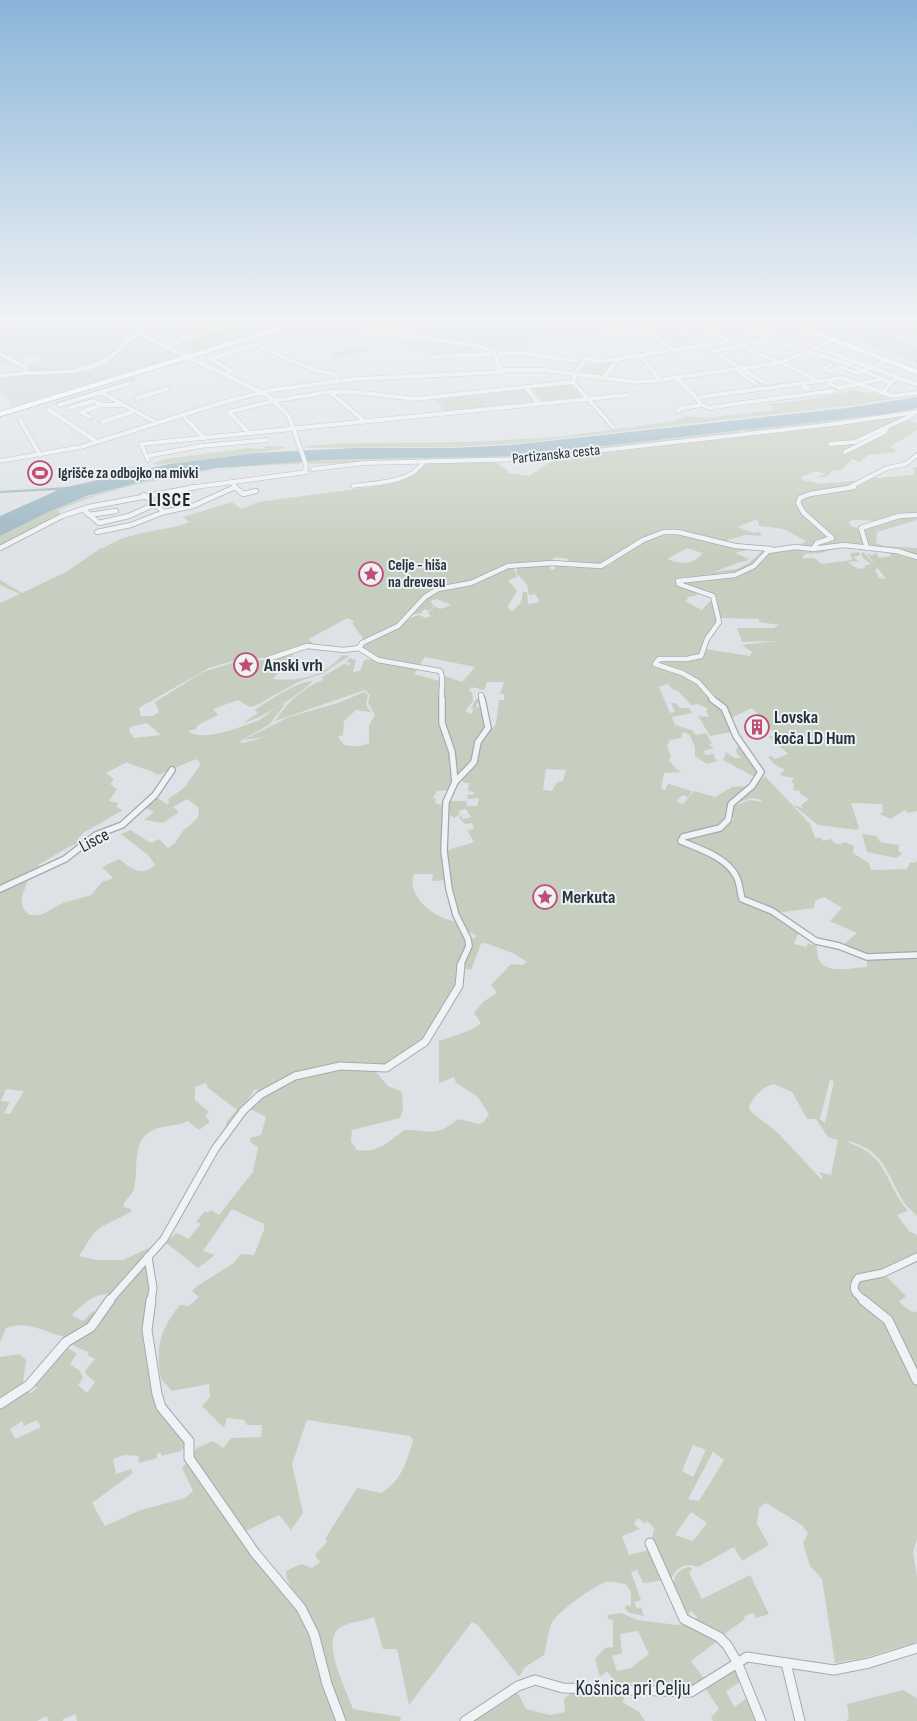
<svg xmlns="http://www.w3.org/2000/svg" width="917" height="1721" viewBox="0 0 917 1721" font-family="'Sofia Sans Condensed',sans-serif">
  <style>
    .built { fill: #ccd2d7 }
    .green { fill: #c6cfbf; fill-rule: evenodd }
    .water { fill: #9bb6c3 }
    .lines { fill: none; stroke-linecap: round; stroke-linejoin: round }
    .minor-tunnel { stroke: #b9bfc4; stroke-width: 4; stroke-dasharray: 4 2; stroke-linecap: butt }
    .minor-far4-casing { stroke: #a3aaaf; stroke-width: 5 }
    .minor-far3-casing { stroke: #a3aaaf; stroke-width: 6 }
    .minor-far2-casing { stroke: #a3aaaf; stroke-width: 8 }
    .minor-far1-casing { stroke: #a3aaaf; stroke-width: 9 }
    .minor-casing { stroke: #a3aaaf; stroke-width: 11 }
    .major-casing { stroke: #9ea9b0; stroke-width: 5.5 }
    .minor-far4 { stroke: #f0f2f5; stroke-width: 4 }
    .minor-far3 { stroke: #f0f2f5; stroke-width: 4.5 }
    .minor-far2 { stroke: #f0f2f5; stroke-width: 5.5 }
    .minor-far1 { stroke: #f0f2f5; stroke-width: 7 }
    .minor { stroke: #f0f2f5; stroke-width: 9 }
    .major { stroke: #fff; stroke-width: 4.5 }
    .rail { stroke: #78848e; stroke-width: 1; stroke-dasharray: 1 3; stroke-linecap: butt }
    .labels { text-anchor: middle; stroke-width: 4; stroke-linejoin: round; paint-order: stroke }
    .far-street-label { font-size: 15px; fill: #28323b; stroke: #edf1f4 }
    .far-poi-label { font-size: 15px; font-weight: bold; fill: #28323b; stroke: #edf1f4; text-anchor: start }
    .poi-label { font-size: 18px; font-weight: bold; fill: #28323b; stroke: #edf1f4; text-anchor: start }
    .street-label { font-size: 18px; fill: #28323b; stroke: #edf1f4 }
    .far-district-label { font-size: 19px; font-weight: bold; letter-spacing: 1px; fill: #1b232c; stroke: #edf1f4 }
    .near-street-label { font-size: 21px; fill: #28323b; stroke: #edf1f4 }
  </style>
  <rect width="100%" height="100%" fill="#dde2e6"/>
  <!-- built -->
  <g class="built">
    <path d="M37,318l54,1 142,-1 -19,6 6,3 -61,17 19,10v4l-166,51 -5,-13 -7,-4v-15l29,-3 -2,-7 -4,-2 21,-5 -2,-3 -10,-3 -32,13v-38z"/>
    <path d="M250,318h55l-52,16 -6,-6z"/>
    <path d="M427,318h127l12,6 -22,8 -19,19h-7l-87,-13 -29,-14z"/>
    <path d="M803,318h62l10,6 -5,4 47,20v16l-59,-25 -11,3 -30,-12 7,-3z"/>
    <path d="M677,330l12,6 12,9 -25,4 -22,-15z"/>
    <path d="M400,335l73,11 -6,9 -31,1 -41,-15z"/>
    <path d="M525,389l11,13 -93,10 -8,-13z"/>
  </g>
  <!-- green -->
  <g class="green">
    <path d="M243,323l-1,8 4,5 -53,16 -16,-5 17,-5 -23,2 -13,-5 9,3 8,-2 46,-9z"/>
    <path d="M360,346l9,3 -38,11 2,-7z"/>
    <path d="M615,361l-12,15 -22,-4 5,-7z"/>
    <path d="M133,378l5,1 -45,14 -4,7 -10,-3 -21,7 -5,-1z"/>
    <path d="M570,384l13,13 -41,4 -10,-13z"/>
    <path d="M855,390l10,3 10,-1 16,6 26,-5v2l-62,10 -334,38 -69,4 -146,1 -2,-2 46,-3 118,-1 90,-5 117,-16 10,-5 20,2 70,-8 -7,-6 43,-5z"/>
    <path d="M472,396l13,5 -2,4 12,1 -49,5 -1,-2 4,-1 -7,-4 8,-6z"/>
    <path d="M917,409v1l-41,8 -126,14 -6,-2z"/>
    <path d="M899,416l18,7v7l-27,17 6,3 -2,2 -26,3 -8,7 -8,-3 -10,11 -10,1 -6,6 -10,1 10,-4 -11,-3 -14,6 1,3 19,4 43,-4 -13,7 -44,7 -9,4 -1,10 33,29 -13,4 -6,7 -13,-1 8,-6 -22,-12 -25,-3 -1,-5 -3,-1 -18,7 17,6 6,-1 1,4 -15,-1 -19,5 2,4 -39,-11 -28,-1 -28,11 -31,22 -36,-2 1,-4 -12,-2 -7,5 -25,4 -15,-2 -34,17 -43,9 -26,23 -3,7 -6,5 -33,15 -12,-17 2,-2 -7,-3 -38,21 5,6 -13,1 -27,12h-31l-34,10 -70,40 2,8h11l7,-4 -4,-10 48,-30 39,-12h31l24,-10 -24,29c26,3 52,-3 69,-24l7,1 -27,18 -22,7 -45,25 -5,1 -12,-7 -25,9 5,6 -20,10 -2,4 -8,2c14,12 55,-5 71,-11 9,-5 16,-13 26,-16l-15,20 -28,16 -2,2 2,1 24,-6 -23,3 46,-23 49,-14 26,-11 4,3 -2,10 5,7 -15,-2 -12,11 -1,14 -5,2 6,8c9,1 16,3 25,-2v-18l6,-10 -7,-12 2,-8 -5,-5 -90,31c12,-18 27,-33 48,-41l-1,-3 22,-13 5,1 1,-2 -4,-1 4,-4 6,2 -3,12 7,-1 4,-11c13,-3 39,7 54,9l-4,5 25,7 6,-5 17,6 13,-15 -50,-10 -7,10c-21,-3 -40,-5 -56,-18 4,-9 14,-10 23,-14 11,-7 21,-17 34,-20l7,3 5,-2 -3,-3 7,-7 5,3 11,-4 -14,-6 -7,2 4,5 -5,5 -4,-2 -4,3 1,1 -13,2 20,-20 10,-6 37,-6 28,-15 9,-1 4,10 -9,3 9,11 -9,15 1,4 4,1 8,-9 2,-10h4l1,12 12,-2 -5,-8 -6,1 -2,-11 -11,-11 1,-6 32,-4 2,7 4,-1v-5l13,1v2l8,1 1,-3 31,1 28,-22 28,-11 19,1 67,15 -15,4 14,6 -2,2 -7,1 -26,10 23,-3 12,-6 13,-12 -3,-2h11l-16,16 -11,7 -24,1 1,4 -14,-3v2l-22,1 -9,4 6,6 18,6 -4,3 -8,1 1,2 -3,2 17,9 7,-8 5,-2 4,23 -12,16 -5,15c-15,8 -33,-3 -47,6l-1,6c8,3 18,3 26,7 20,8 49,37 53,59l-22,4 -12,-20 11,1 -3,-6 2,-2 -10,-5 -7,1 -13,-14 -6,-2 -4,-5 -9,3 11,26 5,-1 -4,-9h5l4,5h9l3,5 -20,4 3,8 17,5 4,5 10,-2 6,10 -3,2 5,3 -11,3 3,4 7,-1 2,2 -1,2 4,3 -11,3 -12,-8v-9l-6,-13 -6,-2 -2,6 -11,2 -3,6 4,10 -2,4 6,8 6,4 -17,1 -3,16 4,1 3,-6 24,7 -4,6 -5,-2 -7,6 7,3 11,-13 21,6 17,-10 18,-1 -22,20c-3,29 -25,25 -49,31l-2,2 21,10 30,20 9,12 3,18c9,7 19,7 29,12 11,6 19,14 29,22l-4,11 12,3 2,-4 9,3c-2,32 29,22 50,21v-9l50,-2v260c-5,-5 -12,-11 -15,-17 -17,-29 -19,-49 -54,-58l-1,1c43,15 36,39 61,69l-11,4 12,16 8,4v19l-36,17 -23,4 -8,12 6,10 31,23 30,64v155l-4,13 4,25v65l-54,16 -28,5 -13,-84 -12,-13 -7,-23 5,-10 -6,-8 -36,-22 -7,5 -2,16 12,21 -27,16 -8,-14 -36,20c-14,-5 -23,1 -28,15l-18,-42 2,-12 -7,-7 -2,3 -7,-6 -4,6 6,5 -18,7 7,19 20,-5 4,3 12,27 -22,3 -6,-13 -6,2 10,28 -7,2 3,7 4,-2 3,9 -14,-3 -5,-4 1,-4 5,1v-14l-5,-8c-6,0 -14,-3 -19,-2 -13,3 -46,28 -54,39 -5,8 -6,24 -9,34l-19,12 -6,10 -41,-52 -6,-3 -63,83 -12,-56h-14l-9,-32c-10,5 -23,4 -33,10 -22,12 6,64 12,82l48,8 -1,4h-56c-14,-36 -22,-74 -37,-110 -6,-15 -21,-23 -21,-40l15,-7 11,4 8,-6 -5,-7 12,-13 -2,-3 32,-51 24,5c20,-11 26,-32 32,-53l-3,-4 -103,-16 -15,44 11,49 -12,17 -12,-15 -35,17 -53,-77 6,-7 16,-7 10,7 8,-10 30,-1 1,-12h-15l-3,-5 -17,-2 -3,10 -22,-22 8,-9 -1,-13 -37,7 -11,-12c-6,-31 -1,-50 19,-74l9,1 10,-9 -7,-6 5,-5 37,-23 7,-9 13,1 10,-25v-6l-32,-15 -29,42 12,4 -17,13 -33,-26 12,-9 11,6 13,-15 -5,-2 9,-11 3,2 3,-3 8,5 34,-43 5,-25 -8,-5v-4l11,-3 5,-18 -16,-8 33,-27 36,-11 22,-3 28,2 8,3 11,13 14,6 1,17 -3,9 -48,12 -1,11 6,9c20,4 33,-9 47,-20 27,-1 30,9 54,-11l21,5 5,-2 5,-8 -12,-18 -21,-13 -2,-6 -15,6v-42l32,-11 10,-7 -7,-10 9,-11 14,-9 -6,-8 20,-21 11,1 5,-3 -14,-9 -28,-10 -4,1 -10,26 -8,-2 7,-15 1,-13 6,-4 -11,-6 -9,-15 -12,-64 29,-9 -7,-12 7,-1 -2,-6 -7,1 -6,-6 2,-3 2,4 8,-2 -5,-8 -8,2 2,3 -6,4 -8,-6 2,-11h18l1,5h10l2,-8 -12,1 1,-5 5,1 1,-3 -6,-1 1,-8h-5l-3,-4 14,-18 7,-22 14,-15 3,-24h5v-6h-4l4,-12h-17l-3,8 -13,-3 -2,4 3,1 1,9 -8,10 7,3 1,-6h-2l5,-9h4v4h-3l-1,4 8,1 2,21 -10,16 -4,17 -12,14 -4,-6 -1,-19 -10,-23 -2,1c6,19 15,41 7,61l-13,1 -4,7 3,1 -1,4 8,2 -1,41 5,34 -15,1 1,-7h-19c-9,23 24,47 43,47l10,25 -12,31 2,6 -3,9 -32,50 -32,22 -15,3 -28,-2 -36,4 -34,13 -30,23 11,-15 -3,-1 -31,46 3,-14 10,-11 -29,-22 -2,-5 -11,4v13l14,12 -4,3 5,7 -11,8 -11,-9c-12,6 -27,4 -37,10 -20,11 -12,38 -17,57 -2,8 -9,11 -11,19l8,2v3l-30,15 -8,7 -14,22 17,4h27l32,-15 -44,50c-15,-4 -29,10 -39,20l11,6 10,-10 5,3 -13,16 -15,8c-22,-4 -42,-19 -64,-10l-6,14v-452l28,-12c-2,15 -14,22 1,37h12l22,-12 28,-8 11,-13 11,-4 -11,-11 17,-8c12,10 23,18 36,6l-6,-9 -28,-22 9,-4 21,13 8,-4 9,9c11,-6 9,-11 16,-18 7,-6 18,-12 14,-23l-11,-8 -14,8 6,5 -16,11 -19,-3 10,-8 -10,-5 10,-11 13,8 3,-2 -3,-2 17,-12 17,-24 -5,-5 -38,16c-12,-8 -20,-6 -31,-13l-21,11 8,6 -4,5 7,5 -8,12 9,2 -2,4 7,3 -40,23 -5,6 4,2 -2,1 -13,6 -29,17 4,4 -42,19v-285l20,-9 -20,-9v-5l22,13 44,-21 35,-24h3c26,-18 57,-15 85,-26l-6,-5 49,-15 9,7 17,-7 113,-15 44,-13 12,-11 68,-1 12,8 1,3 21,3 27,-18 19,-4zM687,548l15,5c-8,13 -23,11 -35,6zM147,723l14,12 -27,3 -5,-7 1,-4zM546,769l20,1 -3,11 -6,1 -5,9 -9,-1zM830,1080l4,1 -9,42 -5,-4zM774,1084l18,8 15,27h9l12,18 10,3 -7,35 -12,-3 4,5 -2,2 -43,-46 -28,-22 -1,-5c6,-10 12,-19 25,-22zM6,1089l18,2 -14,23 -6,-1 6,-11 -9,-1zM693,1445l13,5 -13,27 -11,-6zM713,1452l11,8 -25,41 -11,-2zM691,1512l16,11 -14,18 -18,-6z"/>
    <path d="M741,431l2,2 -224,25 -210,6 -1,-3 209,-5z"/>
    <path d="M267,446l20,1 -11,3 -119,15 -4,-2 12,-4 83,-11 18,1 -3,-2z"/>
    <path d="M301,461v3c-73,0 -175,17 -242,46v6l-59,31v-11c92,-54 196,-67 301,-75z"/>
    <path d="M139,465l6,2c-11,4 -54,16 -62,10l12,-7 14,2z"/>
    <path d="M917,467v46c-9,3 -27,8 -39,8 -10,0 -18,-3 -29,0l2,5 6,2 10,17 -6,1 -27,-2 -16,4 1,-5 13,-4 -25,-24 -7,-11v-5l5,-3 49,-8 22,-11 3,1 33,-3 3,-3 -3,-4z"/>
    <path d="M917,516v4l-40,12 -1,11 9,3 32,2v263l-9,2 -3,-3 -15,9 -10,-5 3,-2 -1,-8 -31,-1 8,25 -2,2 -39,-5 -25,-20 10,3 -2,-3 8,-6 -9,-5v-3l-7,-1 1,-6 -3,-2 3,-4 -12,-2 -2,-2 5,-4 -11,-6 -6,-7 3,-1 4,3 13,-5 -20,-18 12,1v-4l-16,-5 2,-10 -6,-2 -8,-8 -21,10 -32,-36 -40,-16 -1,-4 2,-2h30l14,-5 2,-6 44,7 2,-4 -10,-7 35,-4 -35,1 -5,-14h36l7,-3 -21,-3v-3l-39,-1 -4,-12 1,-7 -3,-3 -33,-12v-3l62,-8 23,-20 15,-4 55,-1 -15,5 -16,1 -3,4h12l8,6 30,-4 -2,-7 9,-1 1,3 -7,2 6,4 -11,1c5,5 11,8 17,6l-1,-2 7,-2 -7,-5 -3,-5 2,-2 15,16 -3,2 4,8 7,1 -19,-25 6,1 5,-3 -1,3 2,3 12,-2 -3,-6 -19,-3 -6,-20 34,-9z"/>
    <path d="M313,681c-17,16 -48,36 -70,42l15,-10 -3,-3c13,-9 43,-29 58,-29z"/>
    <path d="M737,747h4l18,24 -1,5h-5l-30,-16 3,-8 8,6h7l-5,-6z"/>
    <path d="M765,776l45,48 5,14h6l2,3 8,-2 3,4 6,1 5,-2 9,4 -1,7 16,10 2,7 36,-1 3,-7 3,1 4,-2v92l-49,3 -25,-11 14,-12 -27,-12 12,-13 -18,-11 -9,4 -1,7 -38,5 -32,-15 -11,-28 -49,-29v-3c17,-4 36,-6 50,-19l-4,-5 1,-7 19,-7 13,2c-11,-9 -19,1 -30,2z"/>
    <path d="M862,834l14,2 4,6 19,3 -1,5 4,4 -6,4 -29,-6z"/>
    <path d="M147,1264l3,24 -6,42 10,64 32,52 -5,5 -19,5 -2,-4 -3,2v4l-18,5 -1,-7 -14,-1 -11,4 3,15 15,-5 2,4 -41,30 13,23 33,-15 47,-13 8,-7 -11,-23 6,-7 110,149c17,36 25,74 38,111h-259l-1,-7 -13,5v2h-15l-1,-5 -10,5h-37v-315l28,-15 3,2 6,-5 -4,-4 32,-38 12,8 -7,10 10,7 3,7 -5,7 9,8 8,-11 -8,-7 -2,-4 10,-12 -8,-4 2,-3 -9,-3 -10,-6 39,-38 33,-39zM37,1420l4,7 -26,12 -5,-10 12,-8 2,5z"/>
    <path d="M884,1274l22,22 -7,6 11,9 7,1v65l-29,-60 -29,-21 -3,-13 3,-4z"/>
    <path d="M20,1354l6,6 -3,24 -23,17v-44z"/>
    <path d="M689,1567l3,2 -3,4 13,26 48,-24 19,39 -13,4 -3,-5 -9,3 1,3 -22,16 -30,-12 4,-6 -6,-6 -4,6c-8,-16 -26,-43 2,-50z"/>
    <path d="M621,1613l16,7 40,5 10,-1 31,14 -3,5 -24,18 14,19c-19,9 -22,5 -41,3 -15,-3 -33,1 -48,0l-9,-12 -7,6 -5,-18 10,-11 8,-1v-27l-5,-1 -1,-4zM638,1631l11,23 -18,14 -14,3 -5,-15 10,-3 -2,-19z"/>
    <path d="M735,1669h3l5,11 -17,11 8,16 15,-10 9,24h-45l-2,-4 8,-8 -13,-20z"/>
    <path d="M516,1689l10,20 24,6 15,-3 -1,-13 10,-8 53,1 -5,10 17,10 6,9h-174z"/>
    <path d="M903,1690l14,8v23h-71l3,-2 -2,-15z"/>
  </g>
  <!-- water -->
  <path class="water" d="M917,397v11l-32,6 -368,42 -191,4 -109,8 -73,13 -57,15 -39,16 -48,24v-20l58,-26 -58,3v-2l67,-4 102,-23 86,-11 99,-5h99l58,-3 336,-37z"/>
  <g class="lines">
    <!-- minor-tunnel -->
    <path class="minor-tunnel" d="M694,331l5,-1"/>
    <!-- minor-far4 casing -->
    <g class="minor-far4-casing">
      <g id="minor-far4">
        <path d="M106,318l161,77 22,21 17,49 -1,5"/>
        <path d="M265,318l10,4h22"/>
        <path d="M556,318c20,7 42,7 61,15l65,-12"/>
        <path d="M677,318l127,55 12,8"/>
        <path d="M897,318l20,10"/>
        <path d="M247,319l-4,11 7,5 -1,2"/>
        <path d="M623,320l22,10 29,20"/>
        <path d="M0,327l33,-9"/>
        <path d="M609,330l11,-12"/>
        <path d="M675,330l9,4 10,-3"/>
        <path d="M366,334h15l4,-7 39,-9"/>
        <path d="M381,334l44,3 -43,-19"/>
        <path d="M756,334l94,31 41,18"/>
        <path d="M603,337l13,-3"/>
        <path d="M424,338l55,8 15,7"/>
        <path d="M169,347l13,-8 64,-18"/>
        <path d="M813,347l84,30 -15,16"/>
        <path d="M713,351l57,-11"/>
        <path d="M0,354l26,14 -1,5c27,-1 57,2 81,-13 13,-8 20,-21 34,-27"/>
        <path d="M499,354l24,-1 52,8"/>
        <path d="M640,355l20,25"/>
        <path d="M495,356l5,12"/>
        <path d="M721,356l42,26"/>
        <path d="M434,357l57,-3"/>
        <path d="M597,362l129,-20 79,-22"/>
        <path d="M831,365l-8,3 7,3 11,-4 16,6 29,-12"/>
        <path d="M505,370h39l90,12 17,-1 129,-18 56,-25"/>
        <path d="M737,370l18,13"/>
        <path d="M226,374l6,-3 -22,-12 46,-14 58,25 21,4 3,7"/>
        <path d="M0,376l25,-3"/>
        <path d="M604,377l14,-18"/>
        <path d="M676,378l19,18"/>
        <path d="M897,378l20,6"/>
        <path d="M832,381l-3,3 10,4 43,-9"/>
        <path d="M573,382l40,45"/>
        <path d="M526,387l12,16"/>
        <path d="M803,387l6,2"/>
        <path d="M100,392l57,31"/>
        <path d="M330,392l34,29"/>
        <path d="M700,397l141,-19 52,18 24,-3"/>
        <path d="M137,398l30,-9"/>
        <path d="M696,398l6,7 7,3c41,-7 82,-11 124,-17"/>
        <path d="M59,405l69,-21"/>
        <path d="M69,408l24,-7 10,4h19"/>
        <path d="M48,409l49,33"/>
        <path d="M677,411l5,-3 20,-3"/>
        <path d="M81,412l21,-7"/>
        <path d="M81,412l9,5"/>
        <path d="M185,418l19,20"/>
        <path d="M20,420l20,35"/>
        <path d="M102,422l33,-11"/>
        <path d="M249,433l-20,-21 49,-12 52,-8h25l60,7 158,-17 3,-11 12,-13 12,4"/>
        <path d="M830,444l25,-2 32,-15"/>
        <path d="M845,452l40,-20 2,-5 26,-12"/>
        <path d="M147,456l54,-10 66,-6"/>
        <path d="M148,460l-7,-16 487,-49"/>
        <path d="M0,461l81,-14 143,-45 48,-12 83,-11 147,-7 3,-2 -5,-2 -3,3"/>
        <path d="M313,469l52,-6 160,-4 309,-35 83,-12"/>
        <path d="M231,481l5,7"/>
        <path d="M353,486c21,-3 57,-3 70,-23"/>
        <path d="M188,488l119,-16"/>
        <path d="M848,488l39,-20 19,-4 11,-9"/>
      </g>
    </g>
    <!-- minor-far3 casing -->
    <g class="minor-far3-casing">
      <g id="minor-far3">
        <path d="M236,488l7,6 13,-3"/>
        <path d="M144,495l20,17"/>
        <path d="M83,509l16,14 30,-7 26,-12"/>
        <path d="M89,515l27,-4"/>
        <path d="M97,532l34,-7 33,-13 29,-6 42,-19"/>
        <path d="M0,548l62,-32 27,-9 107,-20"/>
        <path d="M867,548l-6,-20 38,-12 18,-1"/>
        <path d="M813,549l4,-6 15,-5 -28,-25 -6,-10 2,-5 10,-4 44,-7"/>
        <path d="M359,648l3,-5 36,-17 27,-29 13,-8 33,-6 37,-17 44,-3 49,3 42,-26 21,-8h14l57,14 36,3"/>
        <path d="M268,659l39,-13 37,4 15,-2 19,12 62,11c5,9 0,19 2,29"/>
        <path d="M481,695l1,5"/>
        <path d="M714,700l-16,-18 -16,-9 -27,-9 4,-5h28l14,-3 6,-17 12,-17 -6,-26 -34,-12 -1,-3 57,-6 19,-9 14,-15 27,-4 18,2 31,-4 53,6 20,6"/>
      </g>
    </g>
    <!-- minor-far2 casing -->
    <g class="minor-far2-casing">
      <g id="minor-far2">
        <path d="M442,699v24l10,29 3,30"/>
        <path d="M712,699l12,9 12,28 25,36 -9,14 -21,18 -3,16 -8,8 -37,9 -2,4c19,8 45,16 55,35 4,7 4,16 6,23l30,12 44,30 23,5 28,11 50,-2"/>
        <path d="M0,889l65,-30 31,-24 26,-10 33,-30 17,-25"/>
        <path d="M460,966l9,-20 -1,-7 -12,-24 -7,-26 -5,-38 2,-49 9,-20 19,-20 4,-20 10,-14 -6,-29"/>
      </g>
    </g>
    <!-- minor-far1 casing -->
    <g class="minor-far1-casing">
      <g id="minor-far1">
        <path d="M148,1257l5,31 -2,13"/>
        <path d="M109,1301l55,-62 51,-90 28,-38 17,-16 35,-19 45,-10 46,2 39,-26 34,-56 2,-21"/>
        <path d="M865,1301c-9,-7 -15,-12 -7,-23l25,-5 34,-16"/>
      </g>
    </g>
    <!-- minor casing -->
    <g class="minor-casing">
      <g id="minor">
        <path d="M151,1300l-4,30 10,64 4,13 28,34v17l66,95 46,55 13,26 13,50 14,37"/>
        <path d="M863,1300l25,20 29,60"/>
        <path d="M0,1404l29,-19 37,-43 25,-15 19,-27"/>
        <path d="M650,1543l34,76 35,18 8,8 10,17 24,59"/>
        <path d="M786,1663l14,58"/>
        <path d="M465,1721l53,-35 17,-6 28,8 128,4 56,-35 87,13 35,-7 48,-15"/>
      </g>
    </g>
    <!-- major casing -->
    <g class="major-casing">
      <g id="major">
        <path d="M775,318l142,54"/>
        <path d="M0,414l315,-96"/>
      </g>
    </g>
    <!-- minor-far4 -->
    <use href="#minor-far4" class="minor-far4"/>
    <!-- minor-far3 -->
    <use href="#minor-far3" class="minor-far3"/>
    <!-- minor-far2 -->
    <use href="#minor-far2" class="minor-far2"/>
    <!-- minor-far1 -->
    <use href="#minor-far1" class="minor-far1"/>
    <!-- minor -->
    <use href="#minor" class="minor"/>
    <!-- major -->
    <use href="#major" class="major"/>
    <!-- rail -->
    <g class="rail">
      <path d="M808,318l109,43"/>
      <path d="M0,417l325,-99"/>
    </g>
  </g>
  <!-- sky -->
  <linearGradient id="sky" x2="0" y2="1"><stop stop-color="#89b5d9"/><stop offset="0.57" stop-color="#f0f2f4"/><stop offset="1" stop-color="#f0f2f4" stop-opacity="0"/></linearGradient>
  <rect width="917" height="559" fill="url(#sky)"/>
  <!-- icons -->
  <defs>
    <g id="stadium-ring" transform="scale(1.25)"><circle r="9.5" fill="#edf1f4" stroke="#c14d73" stroke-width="1.5"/><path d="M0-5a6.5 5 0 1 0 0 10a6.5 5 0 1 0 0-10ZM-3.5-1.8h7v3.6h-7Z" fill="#c14d73"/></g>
    <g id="sight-ring" transform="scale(1.25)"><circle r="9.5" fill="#edf1f4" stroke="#c14d73" stroke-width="1.5"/><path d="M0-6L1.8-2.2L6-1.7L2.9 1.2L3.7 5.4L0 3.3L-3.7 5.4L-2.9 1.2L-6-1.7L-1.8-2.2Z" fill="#c14d73"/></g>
    <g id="building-ring" transform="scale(1.25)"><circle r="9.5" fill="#edf1f4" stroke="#c14d73" stroke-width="1.5"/><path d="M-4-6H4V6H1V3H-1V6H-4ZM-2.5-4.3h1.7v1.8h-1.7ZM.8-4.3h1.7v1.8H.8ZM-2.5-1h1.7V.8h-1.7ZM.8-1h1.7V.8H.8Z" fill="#c14d73"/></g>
  </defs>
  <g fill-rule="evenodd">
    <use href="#stadium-ring" x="40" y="473"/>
    <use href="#sight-ring" x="371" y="574"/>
    <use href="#sight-ring" x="246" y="665"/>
    <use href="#building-ring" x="757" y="727"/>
    <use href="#sight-ring" x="545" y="897"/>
  </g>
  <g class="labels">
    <!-- far-street labels -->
    <g class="far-street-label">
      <text transform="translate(556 454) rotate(-6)" y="5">Partizanska cesta</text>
    </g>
    <!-- far-poi labels -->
    <g class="far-poi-label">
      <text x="58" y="478">Igrišče za odbojko na mivki</text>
      <text x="388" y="570">Celje - hiša<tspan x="388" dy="17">na drevesu</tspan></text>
    </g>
    <!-- poi labels -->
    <g class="poi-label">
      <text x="264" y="671">Anski vrh</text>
      <text x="774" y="723">Lovska<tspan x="774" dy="21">koča LD Hum</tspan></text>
      <text x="562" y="903">Merkuta</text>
    </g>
    <!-- street labels -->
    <g class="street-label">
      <text transform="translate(94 840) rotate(-28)" y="6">Lisce</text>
    </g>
    <!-- far-district labels -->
    <g class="far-district-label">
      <text x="170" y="506">LISCE</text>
    </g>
    <!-- near-street labels -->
    <g class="near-street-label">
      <text x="633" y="1695">Košnica pri Celju</text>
    </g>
  </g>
</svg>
